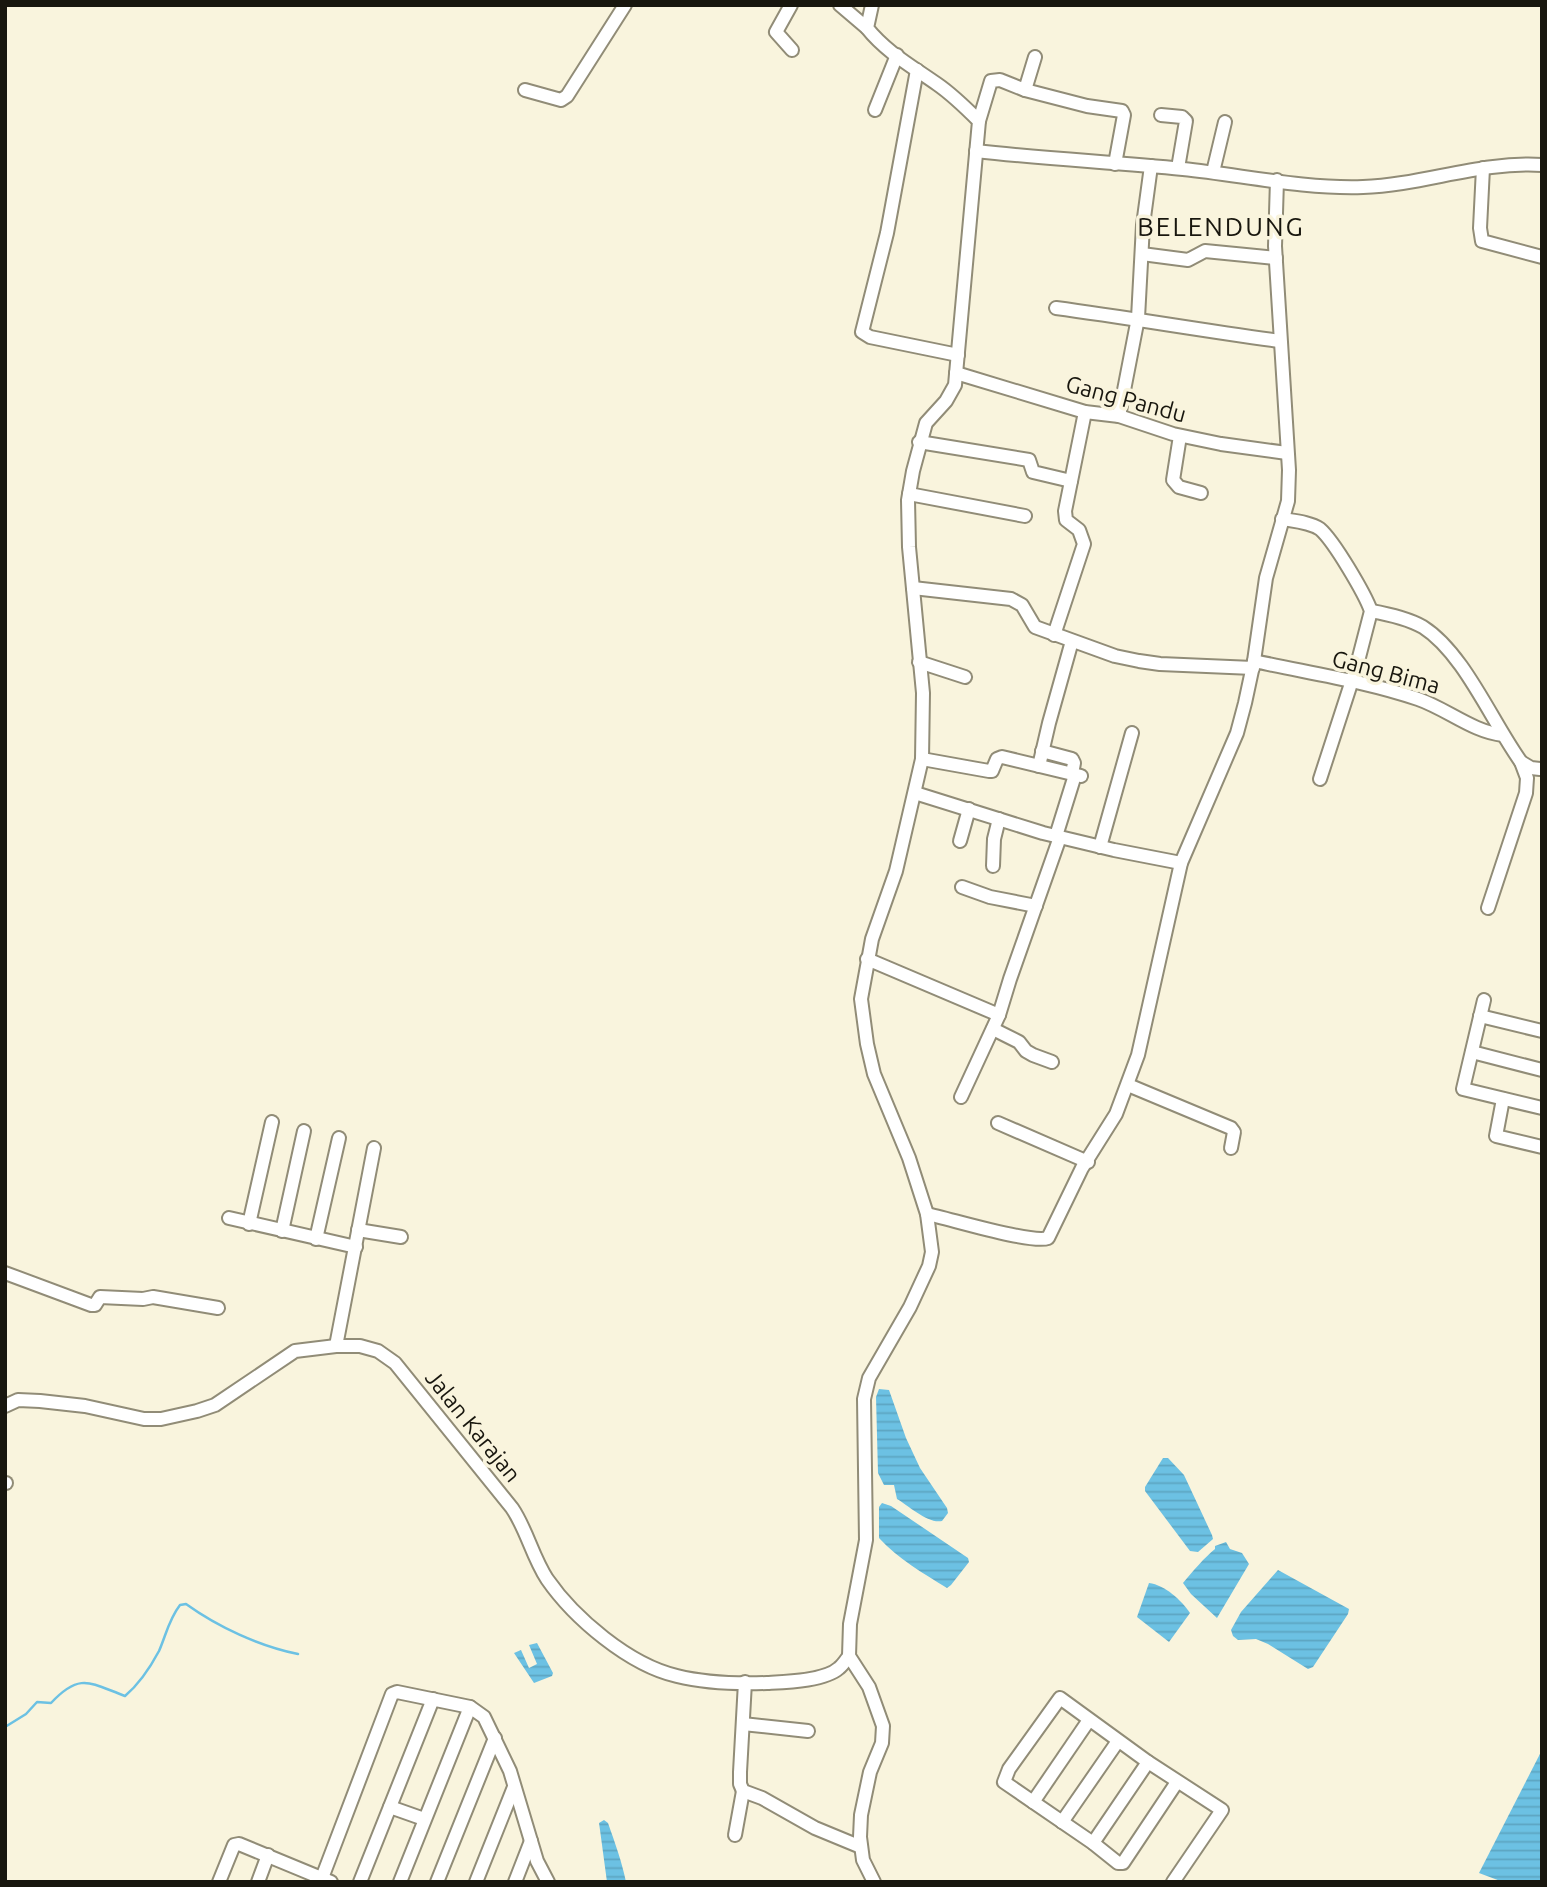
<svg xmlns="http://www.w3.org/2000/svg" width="1547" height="1887" viewBox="0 0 1547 1887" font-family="Ubuntu,sans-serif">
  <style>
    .water { fill: url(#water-rules) }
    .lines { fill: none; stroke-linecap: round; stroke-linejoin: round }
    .stream { stroke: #6cc1e3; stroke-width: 2.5 }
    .minor-casing { stroke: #918c77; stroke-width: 16 }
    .minor { stroke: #fff; stroke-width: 12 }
    .labels { text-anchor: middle; stroke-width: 7; stroke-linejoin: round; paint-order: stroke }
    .street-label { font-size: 23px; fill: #18160e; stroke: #f9f4dd }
    .quarter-label { font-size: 26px; letter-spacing: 2px; fill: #18160e; stroke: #f9f4dd }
  </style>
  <defs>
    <pattern id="water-rules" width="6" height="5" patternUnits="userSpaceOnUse" patternTransform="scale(1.75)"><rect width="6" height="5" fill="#6cc1e3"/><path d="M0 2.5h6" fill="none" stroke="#5da5c2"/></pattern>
  </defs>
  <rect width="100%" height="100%" fill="#f9f4dd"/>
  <!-- water -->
  <g class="water">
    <path d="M879,1389l10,1 17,48 14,30 27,40 1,5 -6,8c-14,3 -33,-15 -45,-22l-3,-14h-10l-6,-12 -2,-76z"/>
    <path d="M1163,1458h5l16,17 28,60 1,4 -15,13 -8,-1 -45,-60v-4z"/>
    <path d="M882,1503l9,3 77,52 1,4 -18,23 -4,3c-24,-15 -49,-29 -68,-50v-31z"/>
    <path d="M1226,1542l4,7 12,4 7,11 -32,54 -26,-24 -8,-11c9,-11 22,-26 32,-34v-3z"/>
    <path d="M1278,1570l71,39 -1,5 -35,53 -5,2 -40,-25 -12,-5 -18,1 -5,-4 -2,-6 10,-18z"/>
    <path d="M1149,1583c16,2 32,17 41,30l-21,29 -32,-25z"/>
    <path d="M537,1643l16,30 -1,3 -18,7 -20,-30 7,-3 8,18 8,-4 -8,-19z"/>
    <path d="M1542,1750v132h-39l-24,-9z"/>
    <path d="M604,1820l4,3c7,20 14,39 18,59h-19l-7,-52 -1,-7z"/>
  </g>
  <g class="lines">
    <!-- stream -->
    <path class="stream" d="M5,1727l21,-13 11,-12 14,1c29,-31 39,-20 74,-7 13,-11 26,-30 34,-45 7,-16 10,-32 21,-46l6,-1c32,23 73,42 112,50"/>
    <!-- minor casing -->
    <g class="minor-casing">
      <g id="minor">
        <path d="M791,5l-15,27 16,18"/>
        <path d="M840,5l27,23"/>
        <path d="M872,5l-5,23c19,24 46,39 70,56 16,11 29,24 42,37l-24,264 -9,16 -20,22 -13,48 -5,29 1,47 14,146 -1,66 -26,112 -24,68 -11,60 6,45 7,30 35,84 18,56 5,38 -3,14 -19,41 -41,71 -5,21 2,141 -16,84 -1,32 20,31 14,39 -1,17 -12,29 -9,43 -1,22 3,23 11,22"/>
        <path d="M917,70l-30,163 -25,99 8,5 88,18"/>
        <path d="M525,90l36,10 6,-4 58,-91"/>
        <path d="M1025,90l62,16 35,5 2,4 -9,49"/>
        <path d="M875,110l22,-55"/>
        <path d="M1161,115l21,2 4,4 -8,47"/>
        <path d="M979,121l12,-40 9,-1 25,10 10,-33"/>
        <path d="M976,151c69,8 138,11 207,18 59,6 120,20 180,18 60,-2 118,-26 179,-22"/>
        <path d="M1483,168l-3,60 2,13 60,16"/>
        <path d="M1213,172l12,-50"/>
        <path d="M1142,254l46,6 17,-9 71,7"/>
        <path d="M1056,308c75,10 149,23 224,33"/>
        <path d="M956,373l129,39 34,4 54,18 48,10 66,9"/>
        <path d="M1119,416l19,-98 5,-93 8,-59"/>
        <path d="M1180,436l-7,44 6,7 22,6"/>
        <path d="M919,442l110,18 4,12 38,9"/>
        <path d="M909,494l116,22"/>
        <path d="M1282,519c12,2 28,3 38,10 14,12 45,65 51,82l-14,54 -37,114"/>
        <path d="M913,588l98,11 11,6 13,22 80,29 24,5 21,3 93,4"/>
        <path d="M1371,611c17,3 36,7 52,16 41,26 69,95 98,135l10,6 9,1"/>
        <path d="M1054,635l30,-91 -5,-14 -13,-10 -1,-9 20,-99"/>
        <path d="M1254,661c55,12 111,20 164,38 29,10 55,33 85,36"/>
        <path d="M919,662l46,15"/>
        <path d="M1042,751l30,8 2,4 -2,11"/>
        <path d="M922,759l67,12h3l5,-12 5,-2 79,19"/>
        <path d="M1039,766l10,-43 23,-82"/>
        <path d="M915,793l128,40 71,17 67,13"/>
        <path d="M1056,836l19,-61"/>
        <path d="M960,841l9,-32"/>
        <path d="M1100,847l32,-114"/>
        <path d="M993,866l1,-27 5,-20"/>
        <path d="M962,887l28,10 46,9"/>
        <path d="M1488,908l38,-115 1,-15 -6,-16"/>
        <path d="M867,959l132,56"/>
        <path d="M1484,1000l-21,89 79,19"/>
        <path d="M1480,1016l62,15"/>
        <path d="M993,1029l26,13 7,9 7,4 19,7"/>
        <path d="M1472,1052l70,18"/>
        <path d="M1128,1085l103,43 3,4 -3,16"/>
        <path d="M961,1097l38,-82 11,-36 50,-142"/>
        <path d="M1503,1099l-7,37 46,11"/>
        <path d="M998,1123l90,39"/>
        <path d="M927,1214c24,5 104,30 121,24l34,-70 34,-54 22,-59 43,-192 56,-130 8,-30 9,-42 12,-83 22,-77 1,-31 -14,-224 2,-66"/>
        <path d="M229,1218l127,29"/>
        <path d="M249,1224l23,-102"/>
        <path d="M358,1230l43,7"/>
        <path d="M282,1231l22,-100"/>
        <path d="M316,1239l23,-101"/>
        <path d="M5,1273l86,32h4l5,-8 43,2 10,-2 65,11"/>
        <path d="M336,1346l38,-198"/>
        <path d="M5,1406l13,-6 22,1 45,5 59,13h17l36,-8 18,-6 80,-54 41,-5h24l18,5 17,12 117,145c15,22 20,48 35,71 27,39 82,86 130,97 28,7 61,8 90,7 18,-1 58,-2 72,-15 4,-3 7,-8 10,-12"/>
        <path d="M5,1483h1"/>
        <path d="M745,1682l-5,90v12l3,7 19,7 53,30 46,19"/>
        <path d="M743,1724l65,7"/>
        <path d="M1033,1802l56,-82"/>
        <path d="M390,1807l34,12"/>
        <path d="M1062,1822l56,-81"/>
        <path d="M735,1835l8,-44"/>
        <path d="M1093,1843l55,-81"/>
        <path d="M322,1878l70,-184 5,-2 73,15 14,10 26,54 27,90 11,21"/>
        <path d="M219,1882l15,-37 5,-1 92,38"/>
        <path d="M258,1882l10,-27"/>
        <path d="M360,1882l73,-183"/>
        <path d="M400,1882l70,-175"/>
        <path d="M437,1882l58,-144"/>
        <path d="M476,1882l38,-95"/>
        <path d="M515,1882l16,-41"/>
        <path d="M1173,1882l49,-72 -74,-48 -88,-64 -51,71 -5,13 89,61 25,20h5l54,-81"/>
      </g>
    </g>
    <!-- minor -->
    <use href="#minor" class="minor"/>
  </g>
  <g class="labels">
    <!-- street labels -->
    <g class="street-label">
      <text transform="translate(1126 399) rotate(15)" y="8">Gang Pandu</text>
      <text transform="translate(1386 672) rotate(15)" y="8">Gang Bima</text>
      <text transform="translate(473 1426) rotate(51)" y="8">Jalan Karajan</text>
    </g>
    <!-- quarter labels -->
    <g class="quarter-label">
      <text x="1221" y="236">BELENDUNG</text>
    </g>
  </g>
  <!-- border -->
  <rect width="1547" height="1887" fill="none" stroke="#18160e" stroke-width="14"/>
</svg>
